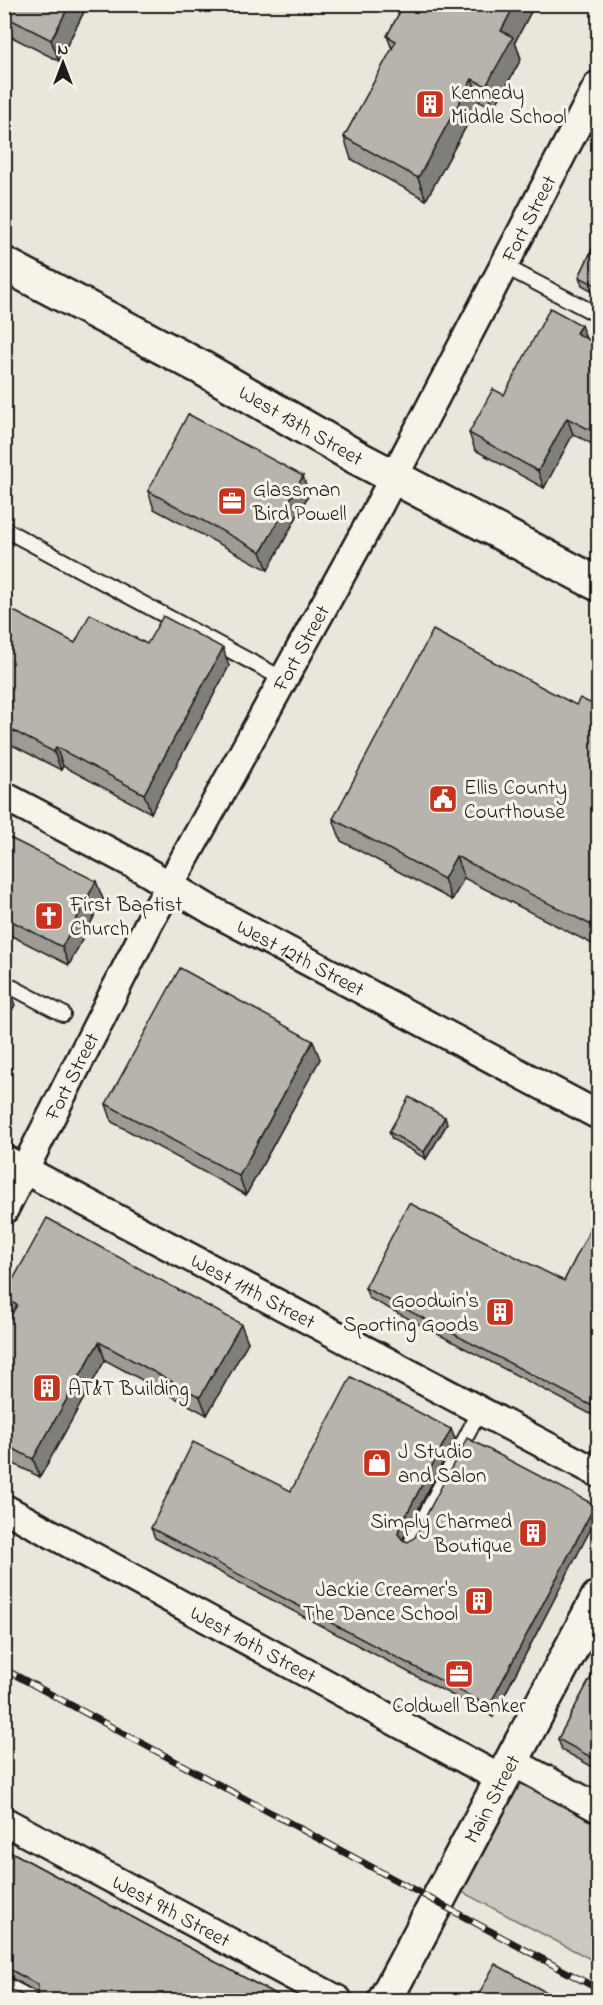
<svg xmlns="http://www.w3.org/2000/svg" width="603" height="2005" viewBox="0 0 603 2005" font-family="'Indie Flower',sans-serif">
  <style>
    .green { fill: #ccc8c0; stroke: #74726e; stroke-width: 1.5 }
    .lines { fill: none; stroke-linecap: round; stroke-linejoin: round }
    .service-casing { stroke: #1c1c1c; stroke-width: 18 }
    .minor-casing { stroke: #1c1c1c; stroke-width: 32 }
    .tertiary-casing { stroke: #1c1c1c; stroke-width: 38 }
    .service { stroke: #f7f3e8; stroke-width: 14 }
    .minor { stroke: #f7f3e8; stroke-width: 27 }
    .tertiary { stroke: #f7f3e8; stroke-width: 33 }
    .rail-casing { stroke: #1c1c1c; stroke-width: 7 }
    .rail { stroke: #f7f3e8; stroke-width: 4.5; stroke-dasharray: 14; stroke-linecap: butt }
    .wall { fill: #9d9b94; stroke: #1c1c1c; stroke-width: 1.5 }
    .shaded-wall { fill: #7f7e78; stroke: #1c1c1c; stroke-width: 1.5 }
    .building { fill: #b6b4ac; stroke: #1c1c1c; stroke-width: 1.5 }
    .labels { text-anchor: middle; stroke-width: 6; stroke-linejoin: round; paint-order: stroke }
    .poi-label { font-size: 21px; fill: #1c1c1c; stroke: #f7f3e8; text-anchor: start }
    .street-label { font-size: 21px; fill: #1c1c1c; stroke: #f7f3e8 }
  </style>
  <rect width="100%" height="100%" fill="#eae6dc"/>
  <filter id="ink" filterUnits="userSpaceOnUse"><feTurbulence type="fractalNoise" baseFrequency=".0167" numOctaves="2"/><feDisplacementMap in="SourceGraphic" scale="12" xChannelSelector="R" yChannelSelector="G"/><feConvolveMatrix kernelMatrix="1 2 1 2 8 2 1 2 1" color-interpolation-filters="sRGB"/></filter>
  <g filter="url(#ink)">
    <!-- green -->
    <path class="green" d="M520,1782l78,41v140l-136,-71z"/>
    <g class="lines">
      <!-- service casing -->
      <g class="service-casing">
        <g id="service">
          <path d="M504,266l94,49"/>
          <path d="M4,529l281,151"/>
          <path d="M4,983l59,31"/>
          <path d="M411,1543l69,-133"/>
          <path d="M4,1984l30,16"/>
        </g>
      </g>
      <!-- minor casing -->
      <g class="minor-casing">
        <g id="minor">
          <path id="s1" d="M4,796l135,71 72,43 387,205"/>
          <path id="s2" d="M4,1159l594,314"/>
          <path id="s3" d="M4,1210l145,-287 224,-406 225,-432"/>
          <path id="s4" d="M4,1508l497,271"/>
          <path d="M511,1761l87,47"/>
          <path id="s5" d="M4,1821l334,179"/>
        </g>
      </g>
      <!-- tertiary casing -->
      <g class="tertiary-casing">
        <g id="tertiary">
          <path id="s6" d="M4,264l198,104 156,90 240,126"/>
          <path id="s7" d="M385,2000l213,-402"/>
        </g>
      </g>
      <!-- service -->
      <use href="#service" class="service"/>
      <!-- minor -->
      <use href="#minor" class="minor"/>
      <!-- tertiary -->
      <use href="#tertiary" class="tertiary"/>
      <!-- rail casing -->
      <g class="rail-casing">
        <path id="rail" d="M4,1669l594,320"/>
      </g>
      <!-- rail -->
      <use href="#rail" class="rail"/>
    </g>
    <!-- wall -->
    <g class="wall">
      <path d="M4,4h84l-29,57 -55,-28z"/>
      <path d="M404,4h131l-20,38 6,17 -27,49 -14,-7 -54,99 -75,-41 -7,-22 48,-88 -5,-13z"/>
      <path d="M598,237v57l-16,-9 -3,-8z"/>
      <path d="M585,338l13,7v102l-25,-13 -29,54 -69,-38 -6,-17 35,-38z"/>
      <path d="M148,491l161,3 -41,76 -114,-61z"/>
      <path d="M4,615l71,28 72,1 82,22 -78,147 -88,-47 -2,4 -57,-29z"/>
      <path d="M576,705l22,2v240l-134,-69 -12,22 -111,-59 -8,-22z"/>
      <path d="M4,835l99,64 -34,66 -65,-33z"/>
      <path d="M320,1059l-74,136 -134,-73 -6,-18z"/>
      <path d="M447,1124l-21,35 -34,-20 -3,-7z"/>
      <path d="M598,1214v204l-229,-120 -4,-10 199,-7z"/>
      <path d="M4,1296l244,46 -41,73 -102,-55 -65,117 -36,-18v-132l7,-11 -7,-16z"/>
      <path d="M455,1439l-52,101 5,2 190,-28 -105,203 -338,-179 -4,-10 140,-37z"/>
      <path d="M598,1664v106l-36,-20 -4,-11z"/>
      <path d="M4,1848l284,153h-284l22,-4 5,1 7,-5 -30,-17h-4z"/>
    </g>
    <!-- shaded-wall -->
    <g class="shaded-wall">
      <path d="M70,4h18l-29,57 -8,-21z"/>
      <path d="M515,4h20l-20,38 6,17 -27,49 -8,-22 15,-55z"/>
      <path d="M472,79l8,22 -54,99 -8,-22z"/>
      <path d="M581,325l6,16 -11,-8z"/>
      <path d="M4,339l3,7 -3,5z"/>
      <path d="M567,418l6,16 -29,54 -6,-17z"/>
      <path d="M303,476l6,18 -41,76 -7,-18z"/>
      <path d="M223,648l6,18 -78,147 -7,-19z"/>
      <path d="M56,747l7,19 -2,4 -7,-18z"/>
      <path d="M456,856l8,22 -12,22 -8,-21z"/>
      <path d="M96,881l7,18 -34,66 -7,-18z"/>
      <path d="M598,915v27l-5,-16z"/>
      <path d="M8,987l7,18 -11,20v-31z"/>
      <path d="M313,1041l7,18 -74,136 -7,-19z"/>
      <path d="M445,1117l2,7 -21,35 -2,-7z"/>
      <path d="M241,1324l7,18 -41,73 -7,-18z"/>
      <path d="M99,1342l6,18 -65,117 -7,-18z"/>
      <path d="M451,1429l4,10 -52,100 -1,5 -4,-10 1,-5z"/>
      <path d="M595,1505l3,10 -105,202 -4,-11z"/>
    </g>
    <!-- building -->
    <g class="building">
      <path d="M4,4h66l-19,36 -47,-24z"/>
      <path d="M404,4h111l-14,27 12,6 -27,49 -14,-7 -54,99 -74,-41 52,-96 -9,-5z"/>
      <path d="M598,237v49l-19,-9z"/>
      <path d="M550,308l31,17 -5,8 22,12v89l-31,-16 -29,53 -69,-38 24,-44 11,6z"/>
      <path d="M188,414l115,62 -42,76 -113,-61z"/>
      <path d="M8,608l67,35 15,-29 57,30 16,-28 60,32 -79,146 -88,-47 -2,5 -50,-26v-111z"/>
      <path d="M433,630l143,75 4,-7 18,9v208l-5,11 -137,-70 -12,23 -111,-60z"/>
      <path d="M4,835l92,46 -34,66 -58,-30z"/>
      <path d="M180,968l133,73 -74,135 -133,-72z"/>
      <path d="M4,985l4,2 -4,7z"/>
      <path d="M409,1097l36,20 -21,35 -35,-20z"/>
      <path d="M409,1203l155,78 34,-67v195l-233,-121z"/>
      <path d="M47,1218l194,106 -41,73 -101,-55 -66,117 -29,-15v-117l13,-22 -13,-7v-2z"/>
      <path d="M351,1377l100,52 -52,100 -1,5 5,6 5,2 7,-5 52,-99 128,67 -106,201 -338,-178 42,-86 98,49z"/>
      <path d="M598,1664v97l-40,-22z"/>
      <path d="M4,1848l284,153h-284v-15l22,11 5,1 7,-4v-9l-34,-19z"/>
      <path d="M495,1964l67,37h-87z"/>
      <path d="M433,1995h8l11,6h-26l1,-3z"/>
    </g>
  </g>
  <!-- icons -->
  <defs>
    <g id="building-square" transform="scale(1.5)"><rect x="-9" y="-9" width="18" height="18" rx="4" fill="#c8321e" stroke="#f7f3e8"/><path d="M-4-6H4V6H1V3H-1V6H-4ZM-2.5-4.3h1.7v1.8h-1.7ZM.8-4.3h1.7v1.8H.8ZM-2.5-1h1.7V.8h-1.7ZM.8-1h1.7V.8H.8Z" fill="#fff"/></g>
    <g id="office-square" transform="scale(1.5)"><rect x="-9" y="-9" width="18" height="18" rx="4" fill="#c8321e" stroke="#f7f3e8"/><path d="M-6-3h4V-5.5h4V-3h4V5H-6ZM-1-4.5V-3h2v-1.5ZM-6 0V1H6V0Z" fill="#fff"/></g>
    <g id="civic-square" transform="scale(1.5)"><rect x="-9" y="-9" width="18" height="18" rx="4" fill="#c8321e" stroke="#f7f3e8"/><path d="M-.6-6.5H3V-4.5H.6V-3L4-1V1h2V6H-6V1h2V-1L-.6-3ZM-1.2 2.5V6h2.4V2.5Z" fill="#fff"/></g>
    <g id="church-square" transform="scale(1.5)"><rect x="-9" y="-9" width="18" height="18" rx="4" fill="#c8321e" stroke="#f7f3e8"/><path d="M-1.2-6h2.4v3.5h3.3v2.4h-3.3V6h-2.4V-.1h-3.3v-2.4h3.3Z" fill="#fff"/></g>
    <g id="shop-square" transform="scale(1.5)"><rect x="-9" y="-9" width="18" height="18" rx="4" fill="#c8321e" stroke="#f7f3e8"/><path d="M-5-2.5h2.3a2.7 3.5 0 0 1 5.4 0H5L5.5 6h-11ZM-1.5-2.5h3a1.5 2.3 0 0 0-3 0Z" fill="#fff"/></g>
  </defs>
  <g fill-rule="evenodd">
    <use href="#building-square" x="430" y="104"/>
    <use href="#office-square" x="232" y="501"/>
    <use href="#civic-square" x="443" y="799"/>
    <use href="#church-square" x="49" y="916"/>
    <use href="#building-square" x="500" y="1312"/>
    <use href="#building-square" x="47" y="1388"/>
    <use href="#shop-square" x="377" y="1463"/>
    <use href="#building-square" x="533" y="1533"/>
    <use href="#building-square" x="479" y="1601"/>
    <use href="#office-square" x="459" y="1674"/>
  </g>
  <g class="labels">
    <!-- poi labels -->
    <g class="poi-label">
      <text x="451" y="99">Kennedy<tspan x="451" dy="24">Middle School</tspan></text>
      <text x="253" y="496">Glassman<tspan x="253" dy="24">Bird Powell</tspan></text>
      <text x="464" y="794">Ellis County<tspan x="464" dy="24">Courthouse</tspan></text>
      <text x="70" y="911">First Baptist<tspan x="70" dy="24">Church</tspan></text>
      <text x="479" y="1307" text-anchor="end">Goodwin's<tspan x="479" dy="24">Sporting Goods</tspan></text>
      <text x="68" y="1395">AT&amp;T Building</text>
      <text x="398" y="1458">J Studio<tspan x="398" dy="24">and Salon</tspan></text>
      <text x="512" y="1528" text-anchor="end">Simply Charmed<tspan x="512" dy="24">Boutique</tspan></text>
      <text x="458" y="1596" text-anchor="end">Jackie Creamer's<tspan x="458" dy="24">The Dance School</tspan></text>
      <text x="459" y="1712" text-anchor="middle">Coldwell Banker</text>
    </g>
    <!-- street labels -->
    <g class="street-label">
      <text dy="7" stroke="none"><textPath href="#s3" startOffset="1122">Fort Street</textPath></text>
      <text dy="7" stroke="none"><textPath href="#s6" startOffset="338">West 13th Street</textPath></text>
      <text dy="7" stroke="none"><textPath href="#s3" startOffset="636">Fort Street</textPath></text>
      <text dy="7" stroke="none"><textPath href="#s1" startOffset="338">West 12th Street</textPath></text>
      <text dy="7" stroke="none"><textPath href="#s3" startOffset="150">Fort Street</textPath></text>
      <text dy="7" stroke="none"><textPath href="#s2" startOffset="282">West 11th Street</textPath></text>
      <text dy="7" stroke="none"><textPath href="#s4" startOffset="284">West 10th Street</textPath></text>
      <text dy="7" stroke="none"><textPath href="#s7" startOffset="228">Main Street</textPath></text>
      <text dy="7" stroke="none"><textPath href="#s5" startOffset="190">West 9th Street</textPath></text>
    </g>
  </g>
  <!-- margin -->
  <rect width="603" height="2005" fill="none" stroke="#f7f3e8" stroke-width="24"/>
  <rect x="12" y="12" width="579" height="1981" fill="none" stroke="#1c1c1c" stroke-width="2" filter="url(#ink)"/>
  <!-- north arrow -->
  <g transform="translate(63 63)" stroke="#f7f3e8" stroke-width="4.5" paint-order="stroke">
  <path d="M0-4.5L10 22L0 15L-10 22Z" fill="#1c1c1c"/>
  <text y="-9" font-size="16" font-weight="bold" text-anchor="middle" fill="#1c1c1c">N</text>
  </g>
</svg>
